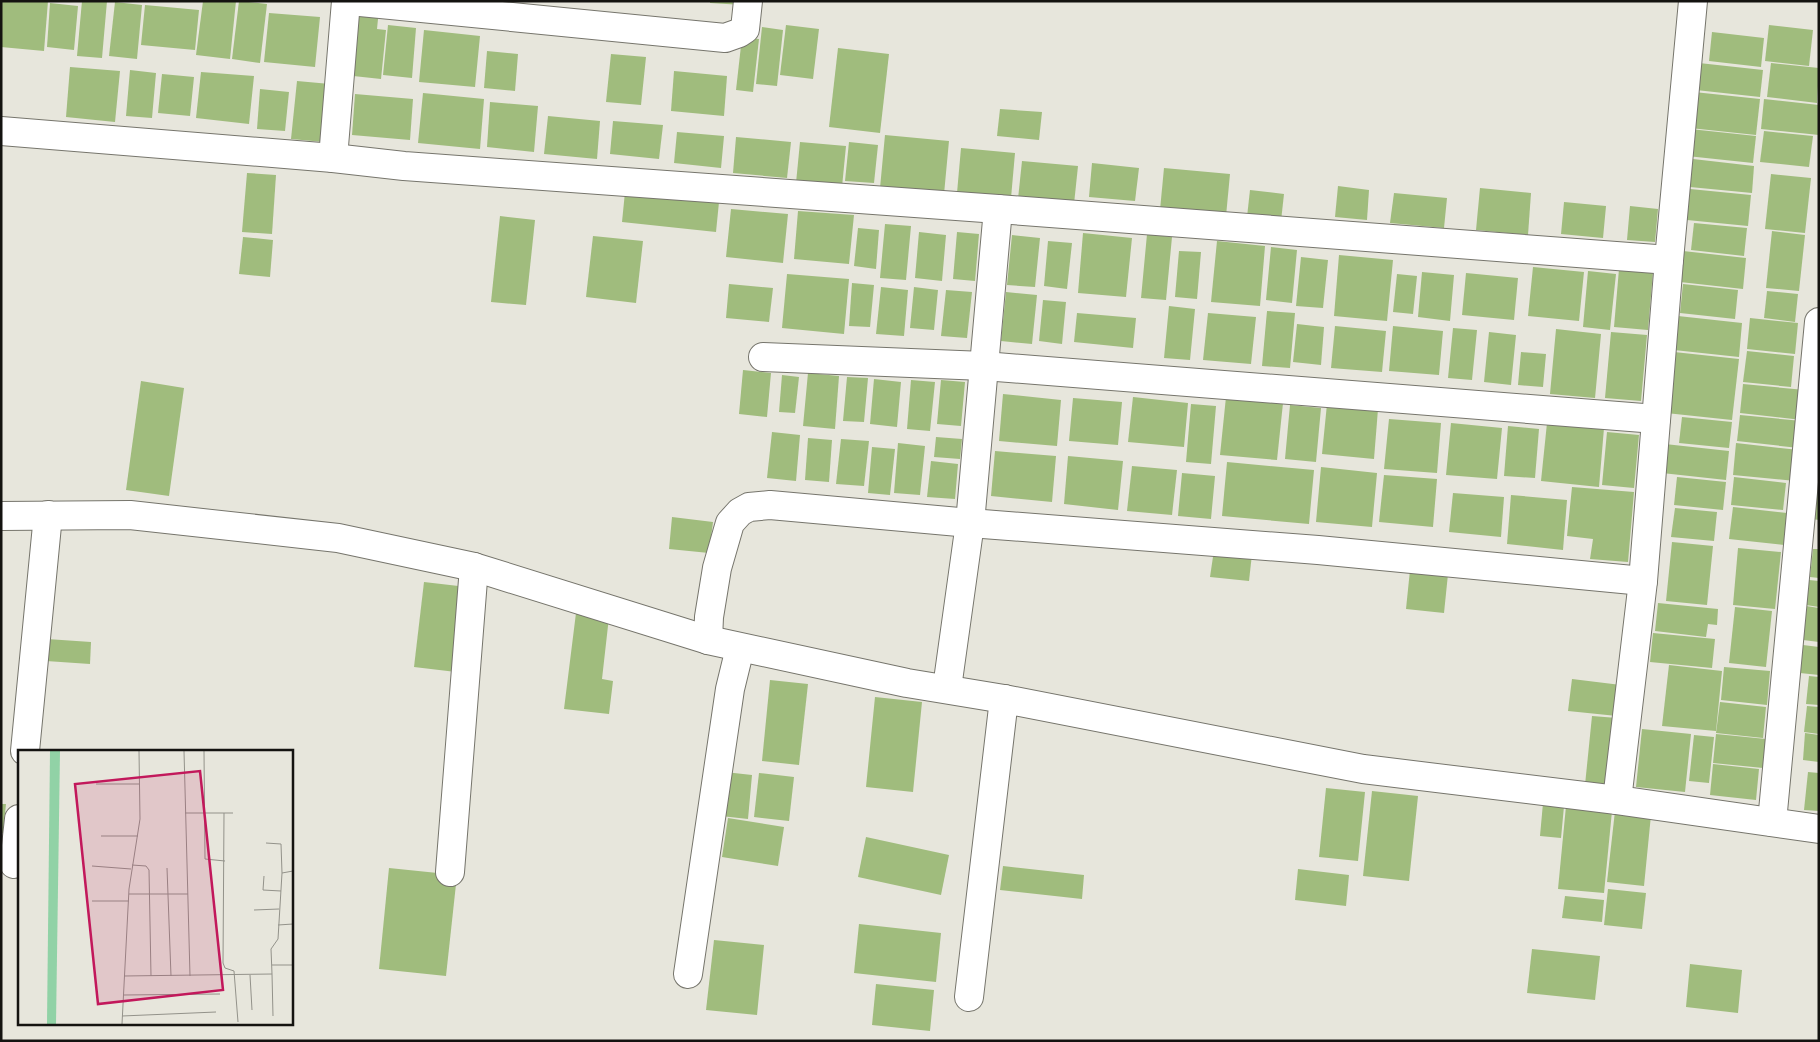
<svg xmlns="http://www.w3.org/2000/svg" width="1820" height="1042" viewBox="0 0 1820 1042" font-family="'PT Serif',serif">
  <style>
    .building { fill: #a0bc7d }
    .lines { fill: none; stroke-linecap: round; stroke-linejoin: round }
    .minor-casing { stroke: #76756c; stroke-width: 30 }
    .minor { stroke: #fff; stroke-width: 28 }
    .inset-road { fill: none; stroke: #93928a; stroke-width: 1 }
    .view { fill: #c2185b; fill-opacity: 0.15; stroke: #c2185b; stroke-width: 2.5 }
    .inset-edge { fill: none; stroke: #141310; stroke-width: 2.5 }
  </style>
  <rect width="100%" height="100%" fill="#e7e6dc"/>
  <!-- building -->
  <g class="building">
    <path d="M1,1h47l-4,50 -43,-4z"/>
    <path d="M82,1h25l-5,57 -25,-2z"/>
    <path d="M203,1h33l-6,58 -34,-4z"/>
    <path d="M239,1l28,3 -7,59 -28,-4z"/>
    <path d="M710,1h33v4l-33,-2z"/>
    <path d="M115,2l27,3 -5,54 -28,-3z"/>
    <path d="M50,3l28,3 -4,44 -27,-3z"/>
    <path d="M145,5l54,5 -4,40 -54,-5z"/>
    <path d="M351,7l28,2 -2,20 9,1 -5,49 -37,-4z"/>
    <path d="M269,13l51,4 -5,50 -51,-5z"/>
    <path d="M388,25l28,3 -4,50 -29,-3z"/>
    <path d="M786,25l33,4 -6,50 -33,-4z"/>
    <path d="M1769,25l44,5 -4,36 -44,-5z"/>
    <path d="M762,27l21,3 -6,56 -21,-2z"/>
    <path d="M424,30l56,6 -5,51 -56,-5z"/>
    <path d="M1712,32l52,6 -3,29 -52,-6z"/>
    <path d="M742,37l17,2 -6,53 -17,-2z"/>
    <path d="M838,48l51,6 -9,79 -51,-6z"/>
    <path d="M487,51l31,3 -3,37 -31,-3z"/>
    <path d="M611,54l35,3 -5,48 -35,-3z"/>
    <path d="M1699,63l64,7 -3,27 -64,-7z"/>
    <path d="M1771,63l48,5 -2,35 -50,-6z"/>
    <path d="M70,67l50,4 -5,51 -49,-5z"/>
    <path d="M130,70l26,3 -4,45 -26,-2z"/>
    <path d="M674,71l53,5 -3,40 -53,-5z"/>
    <path d="M201,72l53,4 -5,48 -53,-6z"/>
    <path d="M162,74l32,3 -4,39 -32,-3z"/>
    <path d="M297,81l33,3 -6,58 -33,-3z"/>
    <path d="M260,89l29,3 -4,39 -28,-2z"/>
    <path d="M1694,92l66,7 -4,36 -66,-7z"/>
    <path d="M423,93l61,6 -4,50 -62,-6z"/>
    <path d="M355,94l58,5 -3,41 -58,-5z"/>
    <path d="M1764,99l55,6v30l-58,-6z"/>
    <path d="M490,102l48,4 -4,46 -47,-5z"/>
    <path d="M1000,109l42,3 -3,28 -42,-4z"/>
    <path d="M548,116l52,5 -3,38 -53,-5z"/>
    <path d="M613,121l50,4 -4,34 -49,-5z"/>
    <path d="M1690,129l66,7 -3,27 -66,-7z"/>
    <path d="M1764,131l49,5 -4,31 -49,-5z"/>
    <path d="M677,132l47,4 -3,32 -47,-5z"/>
    <path d="M885,135l64,6 -5,53 -64,-6z"/>
    <path d="M736,137l55,5 -4,36 -54,-5z"/>
    <path d="M800,142l46,4 -4,41 -46,-4z"/>
    <path d="M849,142l29,3 -4,38 -29,-2z"/>
    <path d="M961,148l54,5 -4,45 -54,-5z"/>
    <path d="M1693,159l61,7 -2,27 -62,-6z"/>
    <path d="M1022,161l56,5 -4,38 -56,-5z"/>
    <path d="M1092,163l47,5 -4,33 -46,-4z"/>
    <path d="M1164,168l66,6 -4,42 -66,-6z"/>
    <path d="M247,173l29,2 -4,59 -30,-2z"/>
    <path d="M1771,174l40,4 -6,55 -40,-4z"/>
    <path d="M1338,186l31,4 -2,30 -32,-3z"/>
    <path d="M1480,188l51,5 -3,42 -52,-5z"/>
    <path d="M1690,189l61,6 -3,31 -61,-6z"/>
    <path d="M1250,190l34,4 -3,27 -34,-4z"/>
    <path d="M625,192l94,10 -3,30 -94,-10z"/>
    <path d="M1394,193l53,5 -3,30 -54,-5z"/>
    <path d="M1564,202l42,4 -3,32 -42,-4z"/>
    <path d="M1630,206l28,3 -3,33 -28,-2z"/>
    <path d="M731,209l57,5 -5,49 -57,-6z"/>
    <path d="M798,211l56,4 -5,49 -55,-5z"/>
    <path d="M500,216l35,4 -9,85 -35,-3z"/>
    <path d="M1694,223l53,5 -3,28 -53,-6z"/>
    <path d="M885,224l26,2 -5,54 -26,-2z"/>
    <path d="M858,228l21,2 -3,39 -22,-3z"/>
    <path d="M1772,231l33,4 -6,56 -33,-3z"/>
    <path d="M919,232l27,3 -4,46 -27,-3z"/>
    <path d="M957,232l22,2 -4,47 -22,-2z"/>
    <path d="M1083,233l49,5 -6,59 -48,-4z"/>
    <path d="M1147,234l25,3 -6,63 -25,-2z"/>
    <path d="M1012,235l28,3 -5,49 -28,-2z"/>
    <path d="M593,236l50,5 -7,62 -50,-6z"/>
    <path d="M243,237l30,3 -3,37 -31,-3z"/>
    <path d="M1048,241l24,2 -5,46 -23,-3z"/>
    <path d="M1217,241l48,5 -5,60 -49,-4z"/>
    <path d="M1271,247l26,3 -5,53 -26,-3z"/>
    <path d="M1179,251l22,1 -4,47 -22,-2z"/>
    <path d="M1683,251l63,7 -3,31 -63,-7z"/>
    <path d="M1339,255l54,5 -6,61 -53,-5z"/>
    <path d="M1301,257l27,3 -5,48 -27,-2z"/>
    <path d="M1533,267l51,5 -5,49 -51,-5z"/>
    <path d="M1619,269l34,3 -5,58 -34,-3z"/>
    <path d="M1588,271l28,3 -6,56 -27,-3z"/>
    <path d="M1422,272l32,3 -4,46 -32,-4z"/>
    <path d="M1466,273l52,5 -4,42 -52,-5z"/>
    <path d="M787,274l62,5 -5,55 -62,-6z"/>
    <path d="M1397,274l20,2 -4,38 -20,-2z"/>
    <path d="M852,283l22,2 -4,42 -21,-1z"/>
    <path d="M729,284l44,4 -4,34 -43,-4z"/>
    <path d="M1683,284l55,6 -3,29 -55,-6z"/>
    <path d="M881,287l27,3 -4,46 -28,-2z"/>
    <path d="M914,287l24,3 -4,40 -24,-2z"/>
    <path d="M946,290l26,2 -5,46 -26,-2z"/>
    <path d="M1767,291l31,3 -3,28 -31,-4z"/>
    <path d="M1006,292l31,3 -5,49 -31,-3z"/>
    <path d="M1043,300l23,2 -4,42 -23,-3z"/>
    <path d="M1169,306l26,3 -5,51 -26,-2z"/>
    <path d="M1267,311l28,2 -5,55 -28,-2z"/>
    <path d="M1077,313l59,5 -3,30 -59,-6z"/>
    <path d="M1208,313l48,4 -5,47 -48,-4z"/>
    <path d="M1678,316l64,7 -3,34 -65,-7z"/>
    <path d="M1750,318l48,5 -3,31 -48,-5z"/>
    <path d="M1297,324l27,3 -3,38 -28,-3z"/>
    <path d="M1335,326l51,5 -4,41 -51,-4z"/>
    <path d="M1393,326l50,5 -4,44 -50,-4z"/>
    <path d="M1453,328l24,2 -5,50 -24,-2z"/>
    <path d="M1556,329l45,5 -6,64 -45,-4z"/>
    <path d="M1489,332l27,3 -5,50 -27,-3z"/>
    <path d="M1611,332l36,3 -6,66 -36,-3z"/>
    <path d="M1747,351l47,5 -3,31 -48,-5z"/>
    <path d="M1521,352l25,2 -3,33 -25,-2z"/>
    <path d="M1674,352l65,7 -7,61 -66,-7z"/>
    <path d="M743,370l28,3 -4,44 -28,-3z"/>
    <path d="M808,373l31,3 -4,53 -32,-3z"/>
    <path d="M782,375l17,2 -4,36 -16,-1z"/>
    <path d="M847,377l21,1 -4,44 -21,-1z"/>
    <path d="M874,379l27,3 -4,45 -27,-3z"/>
    <path d="M911,380l24,2 -5,49 -23,-2z"/>
    <path d="M941,380l24,2 -4,44 -24,-2z"/>
    <path d="M141,381l43,7 -15,108 -43,-6z"/>
    <path d="M1743,384l62,6 -3,30 -62,-7z"/>
    <path d="M1003,394l58,6 -4,46 -58,-5z"/>
    <path d="M1133,397l55,6 -4,44 -56,-5z"/>
    <path d="M1226,397l57,6 -6,57 -57,-5z"/>
    <path d="M1073,398l49,4 -4,43 -49,-4z"/>
    <path d="M1191,404l25,2 -5,58 -25,-2z"/>
    <path d="M1327,404l51,5 -4,50 -52,-5z"/>
    <path d="M1290,405l31,3 -5,54 -31,-3z"/>
    <path d="M1740,415l62,6 -3,27 -62,-7z"/>
    <path d="M1682,417l50,5 -3,26 -50,-5z"/>
    <path d="M1389,419l52,4 -4,50 -53,-4z"/>
    <path d="M1451,423l51,5 -5,51 -51,-4z"/>
    <path d="M1547,423l57,5 -5,59 -58,-6z"/>
    <path d="M1508,426l31,3 -4,49 -31,-2z"/>
    <path d="M772,432l28,3 -4,46 -29,-3z"/>
    <path d="M1607,432l32,3 -5,53 -32,-3z"/>
    <path d="M936,437l26,2 -2,20 -26,-2z"/>
    <path d="M808,438l24,2 -3,42 -24,-2z"/>
    <path d="M841,439l28,2 -5,45 -28,-2z"/>
    <path d="M898,443l27,3 -5,49 -26,-2z"/>
    <path d="M1736,443l63,7 -4,31 -62,-6z"/>
    <path d="M1665,444l64,7 -3,29 -64,-7z"/>
    <path d="M872,447l23,2 -5,46 -22,-2z"/>
    <path d="M995,451l61,5 -4,46 -61,-6z"/>
    <path d="M1068,456l55,5 -5,49 -54,-6z"/>
    <path d="M931,461l27,3 -3,35 -28,-2z"/>
    <path d="M1227,462l87,8 -5,54 -87,-8z"/>
    <path d="M1132,466l45,4 -5,45 -45,-4z"/>
    <path d="M1321,467l56,6 -5,54 -56,-5z"/>
    <path d="M1182,473l33,3 -4,43 -33,-3z"/>
    <path d="M1384,475l53,4 -4,48 -54,-5z"/>
    <path d="M1677,477l49,5 -3,28 -49,-5z"/>
    <path d="M1734,477l52,6 -3,27 -52,-5z"/>
    <path d="M1572,487l62,5 -6,70 -38,-3 3,-20 -26,-3z"/>
    <path d="M1815,489h4v31l-7,-1z"/>
    <path d="M1453,493l51,4 -3,40 -52,-5z"/>
    <path d="M1511,495l56,5 -4,50 -56,-6z"/>
    <path d="M1733,507l54,6 -3,32 -55,-6z"/>
    <path d="M1675,508l42,4 -3,29 -43,-4z"/>
    <path d="M672,517l41,5 -4,31 -40,-4z"/>
    <path d="M1672,542l41,4 -6,59 -41,-4z"/>
    <path d="M1738,548l43,4 -6,57 -42,-4z"/>
    <path d="M1813,549h6v29l-9,-1z"/>
    <path d="M1214,550l38,4 -3,27 -39,-4z"/>
    <path d="M1410,570l38,4 -4,39 -38,-4z"/>
    <path d="M1809,580l10,1v26l-13,-2z"/>
    <path d="M424,582l43,5 -11,85 -42,-5z"/>
    <path d="M1658,603l60,6 -1,16 -9,-1 -2,13 -51,-6z"/>
    <path d="M1806,606l13,2v34l-16,-2z"/>
    <path d="M1735,607l37,4 -6,56 -37,-4z"/>
    <path d="M576,613l33,4 -7,62 11,2 -4,33 -45,-5z"/>
    <path d="M1653,633l62,6 -3,29 -62,-6z"/>
    <path d="M47,639l44,3 -1,22 -44,-3z"/>
    <path d="M1803,645l16,2v28l-19,-2z"/>
    <path d="M1669,665l53,6 -6,60 -54,-5z"/>
    <path d="M1724,667l46,4 -3,34 -46,-5z"/>
    <path d="M1809,676l10,1v28l-13,-1z"/>
    <path d="M1572,679l49,6 -4,31 -49,-5z"/>
    <path d="M770,680l38,4 -9,81 -37,-4z"/>
    <path d="M875,697l47,5 -9,90 -47,-5z"/>
    <path d="M1720,702l46,5 -3,31 -47,-5z"/>
    <path d="M1807,706l12,1v27l-15,-2z"/>
    <path d="M1592,716l25,2 -7,69 -25,-2z"/>
    <path d="M1642,729l49,5 -6,58 -49,-5z"/>
    <path d="M1805,733l14,2v27l-16,-2z"/>
    <path d="M1716,734l60,6 -3,29 -60,-6z"/>
    <path d="M1694,735l20,2 -5,46 -20,-2z"/>
    <path d="M1713,764l46,5 -3,31 -46,-5z"/>
    <path d="M725,772l27,3 -4,44 -27,-3z"/>
    <path d="M1808,772l11,1v38l-15,-1z"/>
    <path d="M759,773l35,4 -5,44 -35,-4z"/>
    <path d="M1326,788l39,4 -7,69 -39,-4z"/>
    <path d="M1372,791l46,5 -9,85 -46,-5z"/>
    <path d="M1543,803l21,3 -3,32 -21,-2z"/>
    <path d="M1,804h5l-3,29h-2z"/>
    <path d="M1566,806l46,5 -8,82 -46,-4z"/>
    <path d="M1615,811l36,4 -7,71 -37,-4z"/>
    <path d="M728,818l56,9 -6,39 -56,-9z"/>
    <path d="M866,837l83,18 -8,40 -83,-18z"/>
    <path d="M1003,866l81,9 -2,24 -82,-9z"/>
    <path d="M389,868l68,7 -11,101 -67,-7z"/>
    <path d="M1298,869l51,6 -3,31 -51,-6z"/>
    <path d="M1608,889l38,4 -4,36 -38,-4z"/>
    <path d="M1565,896l39,4 -2,22 -40,-4z"/>
    <path d="M859,924l82,9 -5,49 -82,-9z"/>
    <path d="M714,940l50,5 -7,70 -51,-5z"/>
    <path d="M1532,949l68,7 -5,44 -68,-7z"/>
    <path d="M1690,964l52,6 -4,43 -52,-6z"/>
    <path d="M876,984l58,6 -4,41 -58,-6z"/>
  </g>
  <g class="lines">
    <!-- minor casing -->
    <g class="minor-casing">
      <g id="minor">
        <path d="M350,1l375,37 14,-5 6,-4 3,-28"/>
        <path d="M1,131l332,27 71,8 594,43 671,51"/>
        <path d="M333,158l13,-157"/>
        <path d="M763,357l221,9 672,53"/>
        <path d="M1,516l129,-1 208,23 136,29 234,73 199,43 97,16 359,70 254,31 202,29"/>
        <path d="M708,640l1,-23 8,-49 13,-45 10,-11 9,-5 21,-2 200,18 348,27 325,31"/>
        <path d="M947,688l23,-165 28,-314"/>
        <path d="M25,751l23,-236"/>
        <path d="M1617,800l26,-219 26,-321 24,-259"/>
        <path d="M1772,822l47,-500"/>
        <path d="M14,864l5,-45"/>
        <path d="M450,872l24,-305"/>
        <path d="M688,974l42,-285 10,-41"/>
        <path d="M969,997l35,-298"/>
      </g>
    </g>
    <!-- minor -->
    <use href="#minor" class="minor"/>
  </g>
  <!-- overview -->
  <g transform="translate(18 750)">
    <rect width="275" height="275" fill="#e7e6dc"/>
    <path d="M32,1h10l-4,273h-9z" fill="#91d2a6"/>
    <path class="inset-road" d="M166,1l6,225M186,1l1,108 20,2M78,34h43M167,63h48M206,63l-1,150 2,5 9,3 4,51M83,86h37M248,93l15,1 1,29M114,115l14,1 3,4 2,106M74,116l39,3M149,118l4,108M246,126l-1,14 18,1M111,144h59M74,151h37M236,160l25,-1M260,175l15,-1M254,215h21M254,224l1,42M232,225l2,35M106,226l148,-2 -1,-25 7,-10 4,-66 11,-2M106,245l96,-1M104,266l94,-4M104,274l7,-135 11,-70 -1,-68"/>
    <path class="view" d="M182,21l23,219 -125,14 -23,-220z"/>
    <rect width="275" height="275" class="inset-edge"/>
  </g>
  <!-- border -->
  <rect width="1820" height="1042" fill="none" stroke="#141310" stroke-width="5"/>
</svg>
